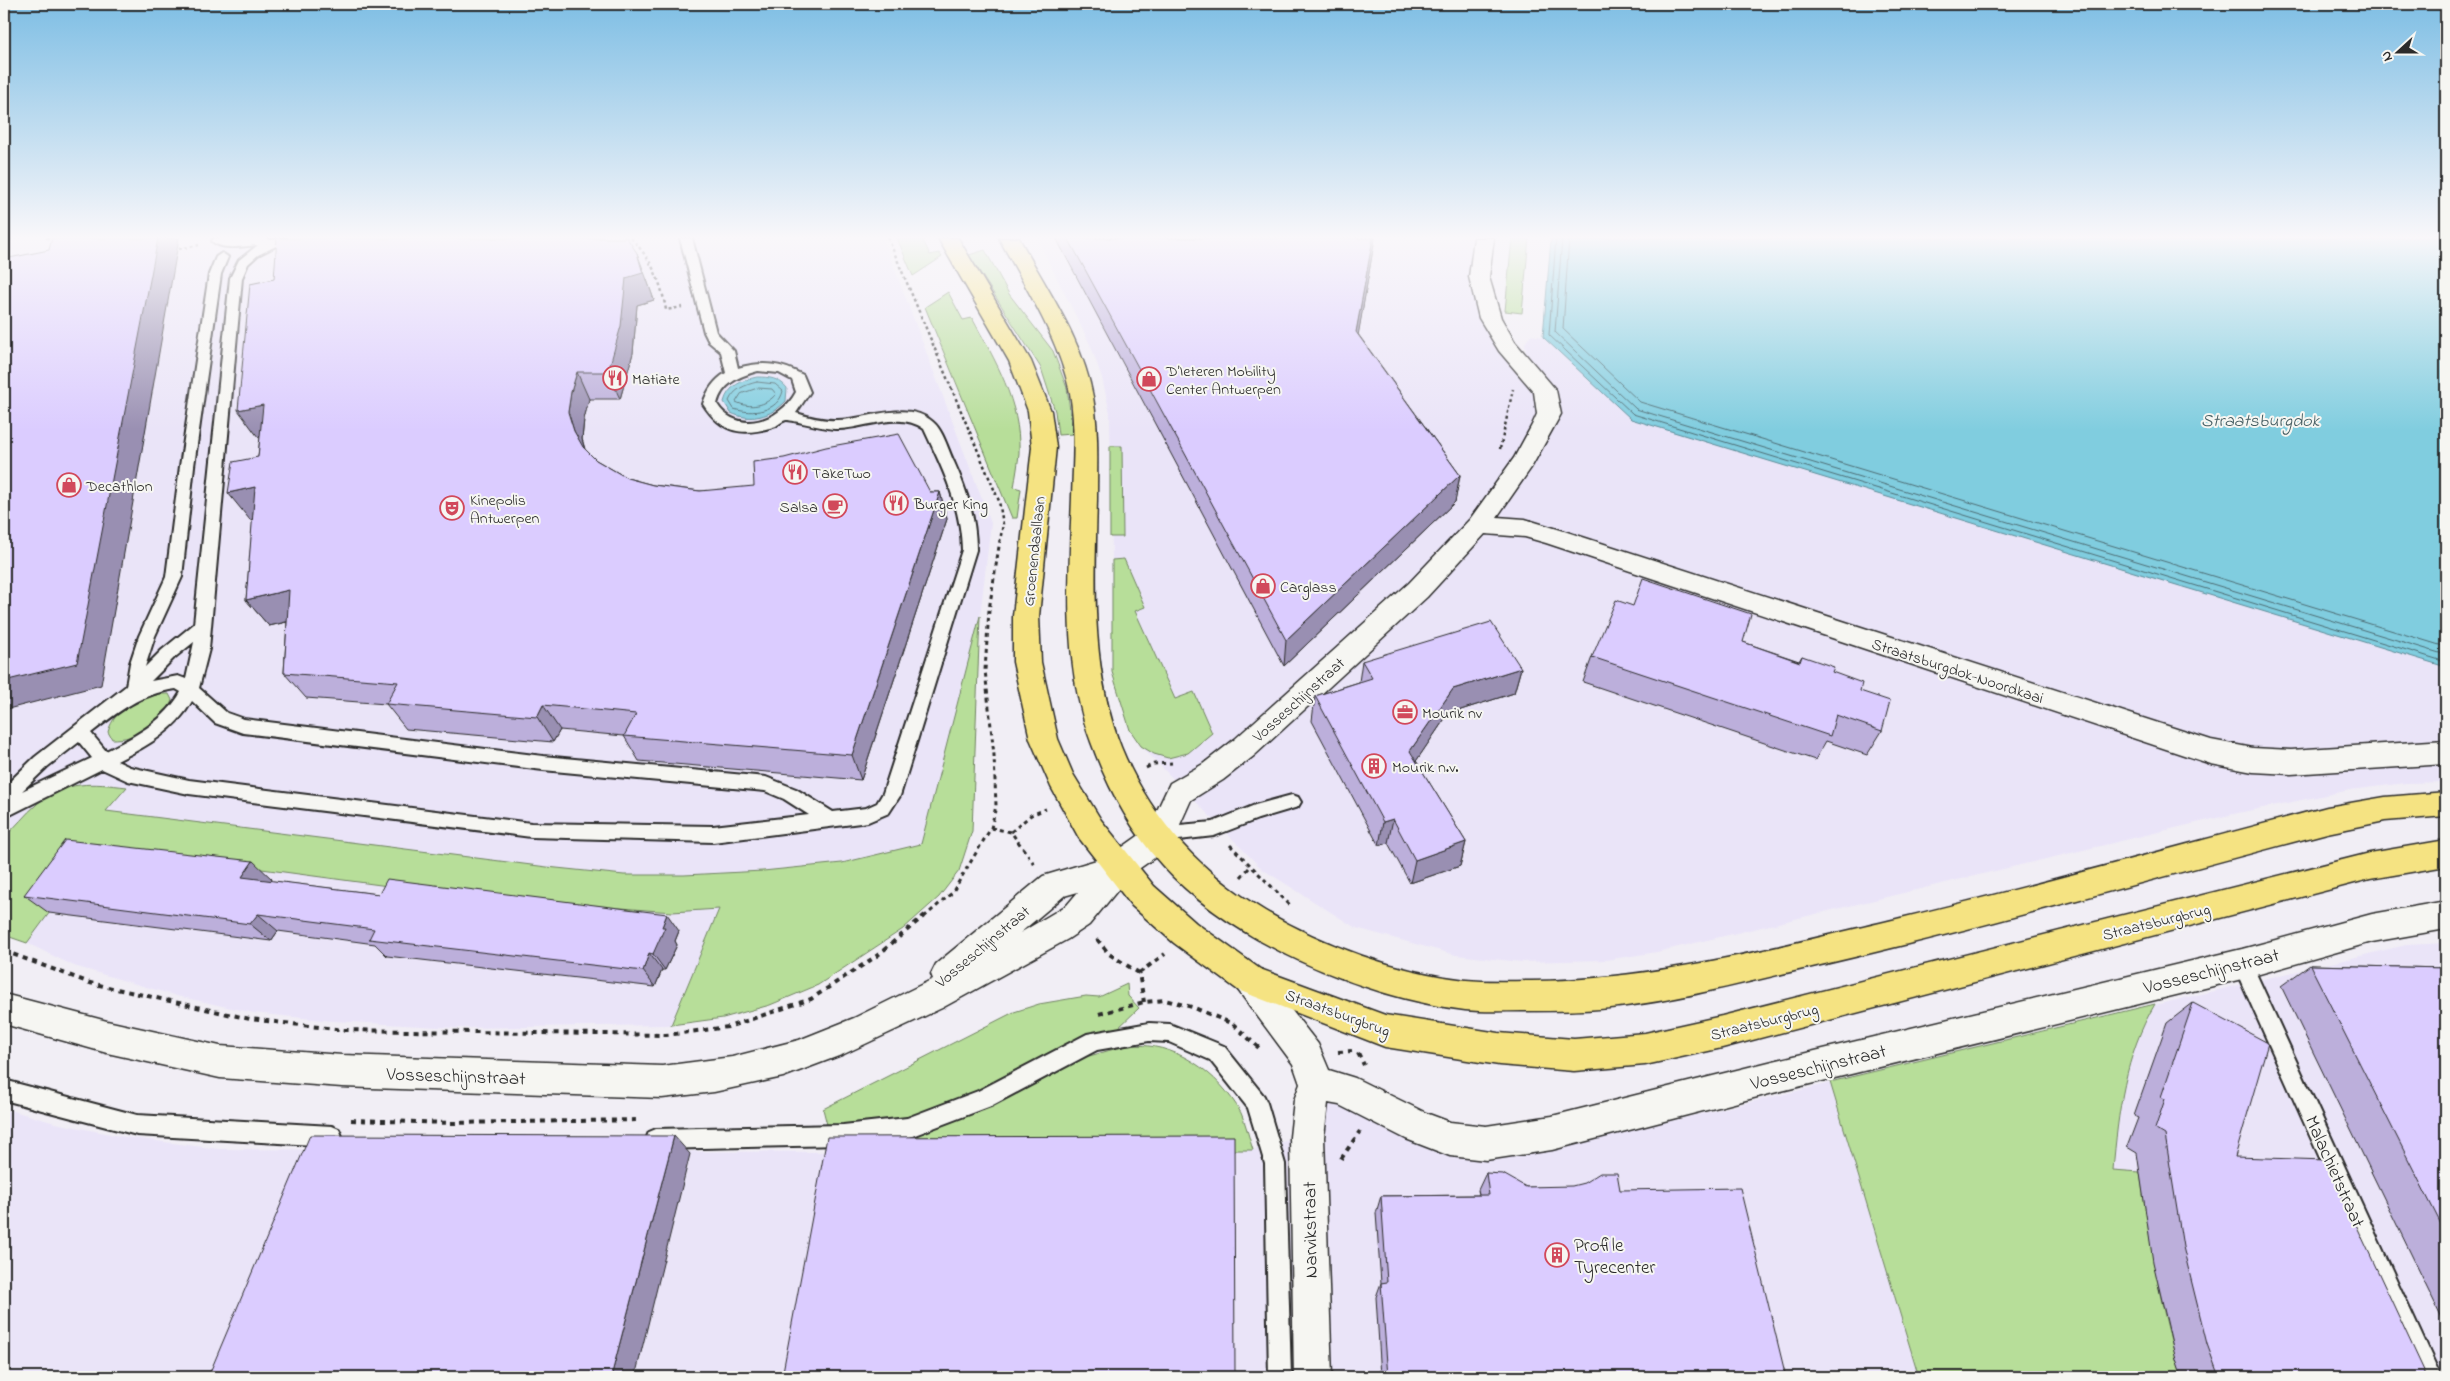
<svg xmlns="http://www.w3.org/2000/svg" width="2450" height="1381" viewBox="0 0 2450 1381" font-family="'Indie Flower',sans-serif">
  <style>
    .built { fill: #eae4f8 }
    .green { fill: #b7de99; stroke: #718462 }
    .water { fill: #80cddf; stroke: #5e8c97 }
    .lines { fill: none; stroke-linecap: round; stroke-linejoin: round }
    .shore { stroke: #4d6c73; stroke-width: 1 }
    .service-casing { stroke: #2b2b2b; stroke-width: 4 }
    .minor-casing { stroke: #2b2b2b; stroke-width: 3 }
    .tertiary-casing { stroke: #2b2b2b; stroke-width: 3 }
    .primary-casing { stroke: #2b2b2b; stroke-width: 3 }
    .path-far2 { stroke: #2b2b2b; stroke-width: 2.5; stroke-dasharray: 3 3; stroke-linecap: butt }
    .path-far1 { stroke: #2b2b2b; stroke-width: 3; stroke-dasharray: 4 4; stroke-linecap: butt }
    .path { stroke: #2b2b2b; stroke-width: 4; stroke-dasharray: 5 5; stroke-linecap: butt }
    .service { fill: #f6f6f2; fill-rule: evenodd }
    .minor { fill: #f6f6f2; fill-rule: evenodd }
    .tertiary { fill: #f6f6f2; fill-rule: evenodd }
    .primary { fill: #f5e382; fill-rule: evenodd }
    .wall { fill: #bcafdb; stroke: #2b2b2b }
    .shaded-wall { fill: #998fb2; stroke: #2b2b2b }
    .building { fill: #dbccff; stroke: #2b2b2b }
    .labels { text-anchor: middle; stroke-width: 4; stroke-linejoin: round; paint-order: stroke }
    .poi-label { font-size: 16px; fill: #2b2b2b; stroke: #f6f6f2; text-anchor: start }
    .street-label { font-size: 16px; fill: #2b2b2b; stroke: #f6f6f2 }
    .water-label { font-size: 18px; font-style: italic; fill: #445c61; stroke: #f6f6f2 }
    .near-street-label { font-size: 19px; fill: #2b2b2b; stroke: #f6f6f2 }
    .near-poi-label { font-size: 19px; fill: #2b2b2b; stroke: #f6f6f2; text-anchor: start }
  </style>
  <rect width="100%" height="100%" fill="#f1eef5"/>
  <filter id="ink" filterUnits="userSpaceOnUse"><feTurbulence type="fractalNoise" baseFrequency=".02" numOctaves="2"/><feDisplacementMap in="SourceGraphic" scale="10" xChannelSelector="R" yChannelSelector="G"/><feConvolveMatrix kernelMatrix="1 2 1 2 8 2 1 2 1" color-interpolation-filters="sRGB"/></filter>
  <g filter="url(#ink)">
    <!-- built -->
    <g class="built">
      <path d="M4,238h879l108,285 -11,93 -59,229 -202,64 -48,116 -215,3 -123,-7 -79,-8 -77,-17 -103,-30 -47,-23 -23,-8v-98l3,-2 -3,-1z"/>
      <path d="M1037,238h438l-6,48 10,33 12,19 38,42 -4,-37 6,-8 12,2v-5l903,257v193l-40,1 -56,7 -112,23 -581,139 -51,8 -85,2 -65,-7 -100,-27 -94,-59 -121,-123 -11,-16 -18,-170 -2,-147 -8,-35 -12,-34z"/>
      <path d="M2446,943v434h-2442v-265l6,-2 45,13 70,14 94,12 615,3 419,-2 64,-18 9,-26 12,-5 174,53 76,-13 818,-196z"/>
    </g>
    <!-- green -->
    <g class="green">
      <path d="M897,238h25l8,17 9,-2 3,4 -29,19z"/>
      <path d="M1512,238h17l-7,75 -17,-2z"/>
      <path d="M985,250l24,44 44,57 14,37 6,46 -15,1 -3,-24 -14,-43 -72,-113z"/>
      <path d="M948,292l15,28 9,-2c23,42 49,85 47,135 -1,11 -3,23 -5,34l7,2 -4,29h-5l-87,-211z"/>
      <path d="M1110,446h12l1,91h-13z"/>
      <path d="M1124,559l21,48 -10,4 40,88 19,-7 18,41 -24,20 -20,5 -14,-4 -13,-8 -11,-16 -18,-58v-112z"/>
      <path d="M980,616l-8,215 -13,40 -20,26 -36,32 -85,56 -48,20 -47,13 -52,7 48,-116 -47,3 -217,-17 -357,-48 -71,96 -23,-8v-98c12,-10 21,-23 33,-33 28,-24 56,-21 90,-17l-21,24 441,56 77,8h60l79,-4 79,-8 79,-19z"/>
      <path d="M160,694h9l3,6c-6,23 -37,40 -60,39l-4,-7c6,-23 30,-35 52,-38z"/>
      <path d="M1127,984l1,12 11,12 -50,48c13,-3 26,-8 38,-10 47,-6 92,27 114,67 5,11 8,25 12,37l-419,2 -11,-43 191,-97 25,-8 47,-8 13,1z"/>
      <path d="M2155,1004c-30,50 -37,109 -42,166l27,2c10,69 20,139 42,205h-263l-89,-295z"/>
    </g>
    <!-- water -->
    <g class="water">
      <path d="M1551,238h895v429l-815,-248 -88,-82z"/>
      <path d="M757,377c12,0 22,1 30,11l-1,13c-15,16 -36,21 -55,12l-7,-11c4,-16 18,-22 33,-25z"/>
    </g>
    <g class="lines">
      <!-- shore -->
      <g class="shore">
        <path d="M1556,238l-7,97 84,79 813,248"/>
        <path d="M1562,238l-7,94 81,77 810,246"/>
        <path d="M1569,238l-6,91 77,73 806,245"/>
        <path d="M757,382l18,2 8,7c-5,21 -31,24 -49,18l-5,-8c5,-12 16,-16 28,-19z"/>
        <path d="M758,388l14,1 4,5c-10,12 -26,15 -40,8l5,-8z"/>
      </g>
      <!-- service casing -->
      <g class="service-casing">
        <g id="service">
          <path d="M214,238h53l4,2 15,-2 2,2 -30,15 -10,9 -6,14 -33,371 -10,39 28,25 17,6 299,37 223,21 30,12 37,23 33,-4 11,-5 6,-10 79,-243c-1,-45 -20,-82 -38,-121 -24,-18 -58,-1 -85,0 -13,1 -48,-10 -53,-9 -4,1 -7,4 -10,6 -33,11 -54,8 -73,-22 4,-13 11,-24 23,-31l-5,-21 -12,-10 -5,-10 -24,-94h12l24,94 18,19 4,17c24,-7 43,-5 65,7l7,17 -14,21c13,4 27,8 41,7 29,0 71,-21 96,2 10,8 15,28 21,40 13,29 22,56 22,88l-76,246 -11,17 -21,9 -155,20 -182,-5 -342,-43 -61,-13 -26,-12 -98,49v-31l31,-30 91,-71 4,-23 9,-27 27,-59 14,-111 29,-192 7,-17 6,-4 6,4 -7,17 -27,192 -12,111 -27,59 -10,31 17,-17 32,-26 36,-346 9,-18 19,-15c-13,1 -36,6 -46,-4zM758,371l21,2 13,7 4,12c-15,29 -59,44 -79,12 5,-20 22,-28 41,-33zM194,642l-8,37 -8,-3 -27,5 23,-23zM176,689l5,3c-15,27 -42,42 -69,56l-6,3 -15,-18c28,-22 49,-39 85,-44zM192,701l23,22 28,10 300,37 222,21 19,8 25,16 -96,11 -182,-3 -342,-43 -59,-13 -13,-6c29,-14 59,-31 75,-60zM79,742l13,16 -70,33 25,-24z"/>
          <path d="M1292,795l6,2 3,5 -3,5 -40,12 -44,17 -44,5 -11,5 -6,-3 -3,-5 3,-5 15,-7 45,-4 42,-17z"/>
          <path d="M2242,955l7,3 192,419h-23l-185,-413 2,-6z"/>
          <path d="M1149,1023l21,1 54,22 40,50 3,7 18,61 6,213h-22l-4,-213 -17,-56 -38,-48 -41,-18 -20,-1 -52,9 -106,56 -84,32 -64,7 -187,4 -7,-3 -3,-7 3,-7 7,-3 187,-4 64,-7 71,-27 109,-57z"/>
          <path d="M4,1080l133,35 195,11 7,3 3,7 -3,7 -7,3 -195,-11 -133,-35z"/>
        </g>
      </g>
      <!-- minor casing -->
      <g class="minor-casing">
        <g id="minor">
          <path d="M1474,238h20l-5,39 12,41 14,24 41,48 5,24 -30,54 -34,49 28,2 39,12 647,209 42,8 38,2 155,-10v24l-155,10 -38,-2 -42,-8 -665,-221 -21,-6 -40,-3 -58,63 -172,158 -32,25 -32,20 -21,47 -11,4 -11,-4 -4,-9 26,-55 33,-19 32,-25 174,-156 61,-64 44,-61 18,-33 5,-11 -3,-22 -35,-41 -20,-33 -10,-41z"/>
          <path d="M2446,901v28l-74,13 -130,37 -469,114 -221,57 -66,10 -36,-4 -44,-17 -67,-34 -11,-2 -4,34 8,240h-38l-4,-240 4,-37 6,-16 -7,-20 -55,-74 -5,-10 5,-10 11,-5 11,5 58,74 11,26 26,8 71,35 24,9 36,4 66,-10 221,-55 469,-112 130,-35z"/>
        </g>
      </g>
      <!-- tertiary casing -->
      <g class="tertiary-casing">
        <path id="tertiary" d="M1159,825l11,4 4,9 -4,9 -40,28 -41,50 -21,14 -126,69 -98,46 -61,23 -69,15 -52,6 -320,-11 -122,-9 -113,-25 -103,-29v-30l103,27 113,25 122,9 320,11 70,-9 67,-17 55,-22 79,-39 -2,-5 5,-10 107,-88 67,-20 38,-27zM1078,892l-11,13 -47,28 44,-37z"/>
      </g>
      <!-- primary casing -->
      <g class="primary-casing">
        <g id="primary">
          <path d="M938,238h20l73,123 20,50 5,36 -17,169 2,46 17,77 15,35 28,46 53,66 42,37 64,46 125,46 114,18 75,6 71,-6 77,-17 648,-163 76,-13v26l-76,13 -648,169 -77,17 -71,6 -75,-6 -114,-18 -147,-57 -64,-47 -42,-37 -53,-68 -28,-51 -21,-48 -17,-77v-46l19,-169 -4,-36 -19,-50z"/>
          <path d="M999,238h20c27,50 64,102 74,159 6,34 4,68 4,102 -2,84 -7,169 24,248 29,71 79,125 144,164 60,35 131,61 201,69 21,2 43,1 65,1 127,-1 250,-35 374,-64 141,-34 281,-73 422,-110l58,-10 61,-5v24l-61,5 -58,12c-171,45 -342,94 -515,134 -62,14 -123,31 -186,39 -34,5 -69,5 -104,5 -19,0 -39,1 -57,-1 -100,-12 -236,-69 -303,-145 -32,-35 -55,-79 -71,-123 -29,-78 -22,-163 -19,-245 1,-34 4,-69 -2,-104 -11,-55 -45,-106 -71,-155z"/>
        </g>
      </g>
      <!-- path-far2 -->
      <g class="path-far2">
        <path d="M46,238h4"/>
        <path d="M631,238c21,22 30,43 35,72l16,-3"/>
        <path d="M888,238l111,263 4,23 -3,17"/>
        <path d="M173,250l26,-5"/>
        <path d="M1500,449l13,-60"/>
      </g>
      <!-- path-far1 -->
      <g class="path-far1">
        <path d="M1146,768l8,-4 18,-1"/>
        <path d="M991,828l20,4 24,33"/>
        <path d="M1011,832l20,-17 15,-6"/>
        <path d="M1230,845l61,61"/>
        <path d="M1241,877l9,-10"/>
        <path d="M924,917l28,-24 39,-65 5,-22 -2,-51 -9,-85 4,-60 11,-70"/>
      </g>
      <!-- path -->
      <g class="path">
        <path d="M1097,939l12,15 30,19 5,29"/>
        <path d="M4,951l86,32 160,36 94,11 322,5 62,-8 83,-28 67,-44 47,-40"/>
        <path d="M1139,973l26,-19"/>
        <path d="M1099,1014l45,-12 21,-2 27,7 41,17 27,25"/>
        <path d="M1338,1052l14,-1"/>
        <path d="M1358,1053l6,12"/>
        <path d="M351,1120l100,3 189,-3"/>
        <path d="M1341,1159l19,-28"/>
      </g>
      <!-- service -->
      <use href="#service" class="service"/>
      <!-- minor -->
      <use href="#minor" class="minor"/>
      <!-- tertiary -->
      <use href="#tertiary" class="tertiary"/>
      <!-- primary -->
      <use href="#primary" class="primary"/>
    </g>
    <!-- wall -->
    <g class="wall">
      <path d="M1056,238h319l-17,96 102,141 -5,27 -171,164z"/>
      <path d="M647,280l7,20 -17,5 -4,48 -13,46h-31l-5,20 -2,20 3,10 11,11 31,18 26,7 47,6 240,1 7,27 -86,261 -222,-19 -15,-25 -64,-6 -7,12 -147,-13 -20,-25 -80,-6 -22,-25 3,-51 -18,4 -23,-26 7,-81 -3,1 8,-63 2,-20h-2z"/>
      <path d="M1743,642l56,19 3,-5 30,16 28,19 22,40 -15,24 -41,-14 -11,19 -232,-78 9,-25z"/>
      <path d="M1362,661l159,7 -7,25 -66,21 -32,47 50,81 -6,24 -50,17 -22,-40 -9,3 -67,-125 3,-25 44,-14z"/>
      <path d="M272,879l-1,2 408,50 -4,10 2,4 -12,25h-3l-7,17 -268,-31 -12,-12 -97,-13 -7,10 -222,-28 -25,-18z"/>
      <path d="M2310,965l136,3v358l-165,-340z"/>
      <path d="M2193,1003l42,154 192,220h-245l-7,-21 -22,-94 -16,-109 -10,-6 11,-29 -4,-2 33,-93z"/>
      <path d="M1486,1173l40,14 94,3 166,187h-405l-5,-80 5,-14 -5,-70 5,-17 98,-1 -1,-5z"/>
    </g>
    <!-- shaded-wall -->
    <g class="shaded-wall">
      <path d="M158,238h21l-78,447 -97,25v-29z"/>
      <path d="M1373,238h2l-21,121 2,-27z"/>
      <path d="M637,253l10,27 7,20 -17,5 -4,48 -13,46 -12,-27 18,-94z"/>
      <path d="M577,372l12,27 -5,20 -2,20 5,19 -13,-27 -6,-19 3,-20z"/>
      <path d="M263,405l19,27 -24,5 -20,-27z"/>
      <path d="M1460,475l-5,27 -171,164 2,-26z"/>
      <path d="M255,487l21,27 -26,6 -22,-27z"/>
      <path d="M940,492l7,27 -86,261 -9,-25z"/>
      <path d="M289,590l22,26 -42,10 -23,-26z"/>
      <path d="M1521,668l-7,25 -66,21 -42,62 4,-25 43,-62z"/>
      <path d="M543,705l17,25 -7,12 -16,-25z"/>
      <path d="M1393,819l-5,24 -9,3 4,-24z"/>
      <path d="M1466,842l-6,24 -50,17 5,-23z"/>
      <path d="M253,861l19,18 -10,16 -20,-18z"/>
      <path d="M258,914l20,17 -7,10 -21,-17z"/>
      <path d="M667,914l12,17 -4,10 2,4 -12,25 -12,-16 9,-27z"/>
      <path d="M649,953l13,17 -7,17 -12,-16z"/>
      <path d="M674,1136l16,18 -55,223h-24z"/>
    </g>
    <!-- building -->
    <g class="building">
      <path d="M52,238h106l-81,425 -73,18v-422l45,-9z"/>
      <path d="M277,238h350l10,15 6,20 -17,5 -5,48 -13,46h-31l-6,20 -3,20 6,19 9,16 13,13 31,18 26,7 47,6 54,-5 -1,-24 31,-4 42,-11 73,-13 31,58h10l-88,263 -228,-19 12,-22 -93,-9 -6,12 -151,-13 12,-22 -114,-9 5,-83 -43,10 9,-113 -27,6 5,-31 25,-5 5,-52 -25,5 12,-126 24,-5z"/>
      <path d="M1068,238h305l-17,94 104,143 -174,165z"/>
      <path d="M1643,578l108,36 -8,28 57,20 2,-6 32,11 -2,5 30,11 -2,8 30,10 -8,30 -46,-16 -6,21 -238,-79 24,-57 17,6z"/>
      <path d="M1491,622l30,46 -68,21 -43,62 56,91 -51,18 -22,-41 -10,3 -68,-126 57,-18 -10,-17z"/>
      <path d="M65,840l188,21 -11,16 137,17 8,-15 280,35 -5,13h3l-12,27 -4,-1 -6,18 -274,-32 5,-10 -116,-15 -8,10 -226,-29z"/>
      <path d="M2310,965l136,3v266z"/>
      <path d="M2193,1003l75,40 -33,114 91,3 101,217h-208l-12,-33 -24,-97 -18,-112 -10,-6 10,-30 -4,-2z"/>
      <path d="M310,1135l364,1 -63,241h-403z"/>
      <path d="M1234,1136l1,241h-453l45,-240z"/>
      <path d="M1486,1173l17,1 23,13 46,-1 12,-3 16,-10h17l3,17 120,-2 46,189h-398l-7,-94 6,-1 -6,-86 108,-1z"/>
    </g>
  </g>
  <!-- sky -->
  <linearGradient id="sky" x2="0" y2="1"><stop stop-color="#7ebee4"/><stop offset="0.55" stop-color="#f9f7fa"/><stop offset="1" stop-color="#f9f7fa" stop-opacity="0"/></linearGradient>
  <rect width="2450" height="431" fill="url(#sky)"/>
  <!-- icons -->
  <defs>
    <g id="restaurant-ring" transform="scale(1.25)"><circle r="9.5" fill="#f6f6f2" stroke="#d1495b" stroke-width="1.5"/><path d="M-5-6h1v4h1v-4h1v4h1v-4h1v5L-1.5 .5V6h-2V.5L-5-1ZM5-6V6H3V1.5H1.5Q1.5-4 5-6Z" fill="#d1495b"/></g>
    <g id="shop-ring" transform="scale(1.25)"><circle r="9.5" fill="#f6f6f2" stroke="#d1495b" stroke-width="1.5"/><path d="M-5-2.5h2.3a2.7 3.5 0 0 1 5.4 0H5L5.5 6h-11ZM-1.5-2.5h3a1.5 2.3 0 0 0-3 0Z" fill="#d1495b"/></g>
    <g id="cafe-ring" transform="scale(1.25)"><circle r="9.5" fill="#f6f6f2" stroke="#d1495b" stroke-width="1.5"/><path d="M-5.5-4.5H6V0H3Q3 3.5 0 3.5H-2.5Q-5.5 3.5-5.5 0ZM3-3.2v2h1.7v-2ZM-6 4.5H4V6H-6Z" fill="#d1495b"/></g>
    <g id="theatre-ring" transform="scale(1.25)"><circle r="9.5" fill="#f6f6f2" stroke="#d1495b" stroke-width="1.5"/><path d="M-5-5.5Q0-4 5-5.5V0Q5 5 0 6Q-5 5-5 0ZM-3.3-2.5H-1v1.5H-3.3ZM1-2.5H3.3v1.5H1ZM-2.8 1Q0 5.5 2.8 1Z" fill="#d1495b"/></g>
    <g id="office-ring" transform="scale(1.25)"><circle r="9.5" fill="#f6f6f2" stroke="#d1495b" stroke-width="1.5"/><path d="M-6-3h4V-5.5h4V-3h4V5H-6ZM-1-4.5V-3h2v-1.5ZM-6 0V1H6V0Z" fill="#d1495b"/></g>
    <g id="building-ring" transform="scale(1.25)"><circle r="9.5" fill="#f6f6f2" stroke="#d1495b" stroke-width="1.5"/><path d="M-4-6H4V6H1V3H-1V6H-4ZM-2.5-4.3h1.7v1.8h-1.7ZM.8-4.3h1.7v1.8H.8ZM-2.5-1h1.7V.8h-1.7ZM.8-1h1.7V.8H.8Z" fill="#d1495b"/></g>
  </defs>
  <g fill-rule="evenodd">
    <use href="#restaurant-ring" x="615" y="378"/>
    <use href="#shop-ring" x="1149" y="379"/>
    <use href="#restaurant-ring" x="795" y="472"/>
    <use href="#shop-ring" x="69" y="485"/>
    <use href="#restaurant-ring" x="896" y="503"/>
    <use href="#cafe-ring" x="835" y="506"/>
    <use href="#theatre-ring" x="452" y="508"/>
    <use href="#shop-ring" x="1263" y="586"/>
    <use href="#office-ring" x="1405" y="712"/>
    <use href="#building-ring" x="1374" y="766"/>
    <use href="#building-ring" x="1557" y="1255"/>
  </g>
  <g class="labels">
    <!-- poi labels -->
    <g class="poi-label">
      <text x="1166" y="376">D’Ieteren Mobility<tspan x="1166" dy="18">Center Antwerpen</tspan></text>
      <text x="632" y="384">Matiate</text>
      <text x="812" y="478">TakeTwo</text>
      <text x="86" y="491">Decathlon</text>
      <text x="470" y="505">Kinepolis<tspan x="470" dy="18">Antwerpen</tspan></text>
      <text x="914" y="509">Burger King</text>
      <text x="818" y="512" text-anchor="end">Salsa</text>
      <text x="1280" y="592">Carglass</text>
      <text x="1422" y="718">Mourik nv</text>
      <text x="1392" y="772">Mourik n.v.</text>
    </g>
    <!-- street labels -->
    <g class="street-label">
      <text transform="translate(1033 551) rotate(-84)" y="6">Groenendaallaan</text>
      <text transform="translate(1958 670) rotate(18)" y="6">Straatsburgdok-Noordkaai</text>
      <text transform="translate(1298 699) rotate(-42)" y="6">Vosseschijnstraat</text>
      <text transform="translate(2156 921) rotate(-14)" y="6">Straatsburgbrug</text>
      <text transform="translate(982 946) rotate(-40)" y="6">Vosseschijnstraat</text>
      <text transform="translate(1338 1012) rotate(20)" y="6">Straatsburgbrug</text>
      <text transform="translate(1764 1021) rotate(-14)" y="6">Straatsburgbrug</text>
    </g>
    <!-- water labels -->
    <g class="water-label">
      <text x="2260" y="426">Straatsburgdok</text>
    </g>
    <!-- near-street labels -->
    <g class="near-street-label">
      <text transform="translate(2211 970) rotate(-14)" y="7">Vosseschijnstraat</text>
      <text transform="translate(1818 1066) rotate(-14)" y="7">Vosseschijnstraat</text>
      <text transform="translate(456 1075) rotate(2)" y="7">Vosseschijnstraat</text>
      <text transform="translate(2336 1171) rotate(66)" y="7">Malachietstraat</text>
      <text transform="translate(1309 1230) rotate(-91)" y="7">Narvikstraat</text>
    </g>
    <!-- near-poi labels -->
    <g class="near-poi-label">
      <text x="1574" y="1251">Profile<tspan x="1574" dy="22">Tyrecenter</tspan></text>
    </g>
  </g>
  <!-- margin -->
  <rect width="2450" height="1381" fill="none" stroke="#f6f6f2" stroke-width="20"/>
  <rect x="10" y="10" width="2430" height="1361" fill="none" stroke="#2b2b2b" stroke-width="2" filter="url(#ink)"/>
  <!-- north arrow -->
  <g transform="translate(2398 52) rotate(249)" stroke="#f6f6f2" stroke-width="4" paint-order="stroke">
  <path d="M0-4L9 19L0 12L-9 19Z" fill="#2b2b2b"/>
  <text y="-8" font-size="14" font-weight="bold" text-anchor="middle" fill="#2b2b2b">N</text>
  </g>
</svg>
